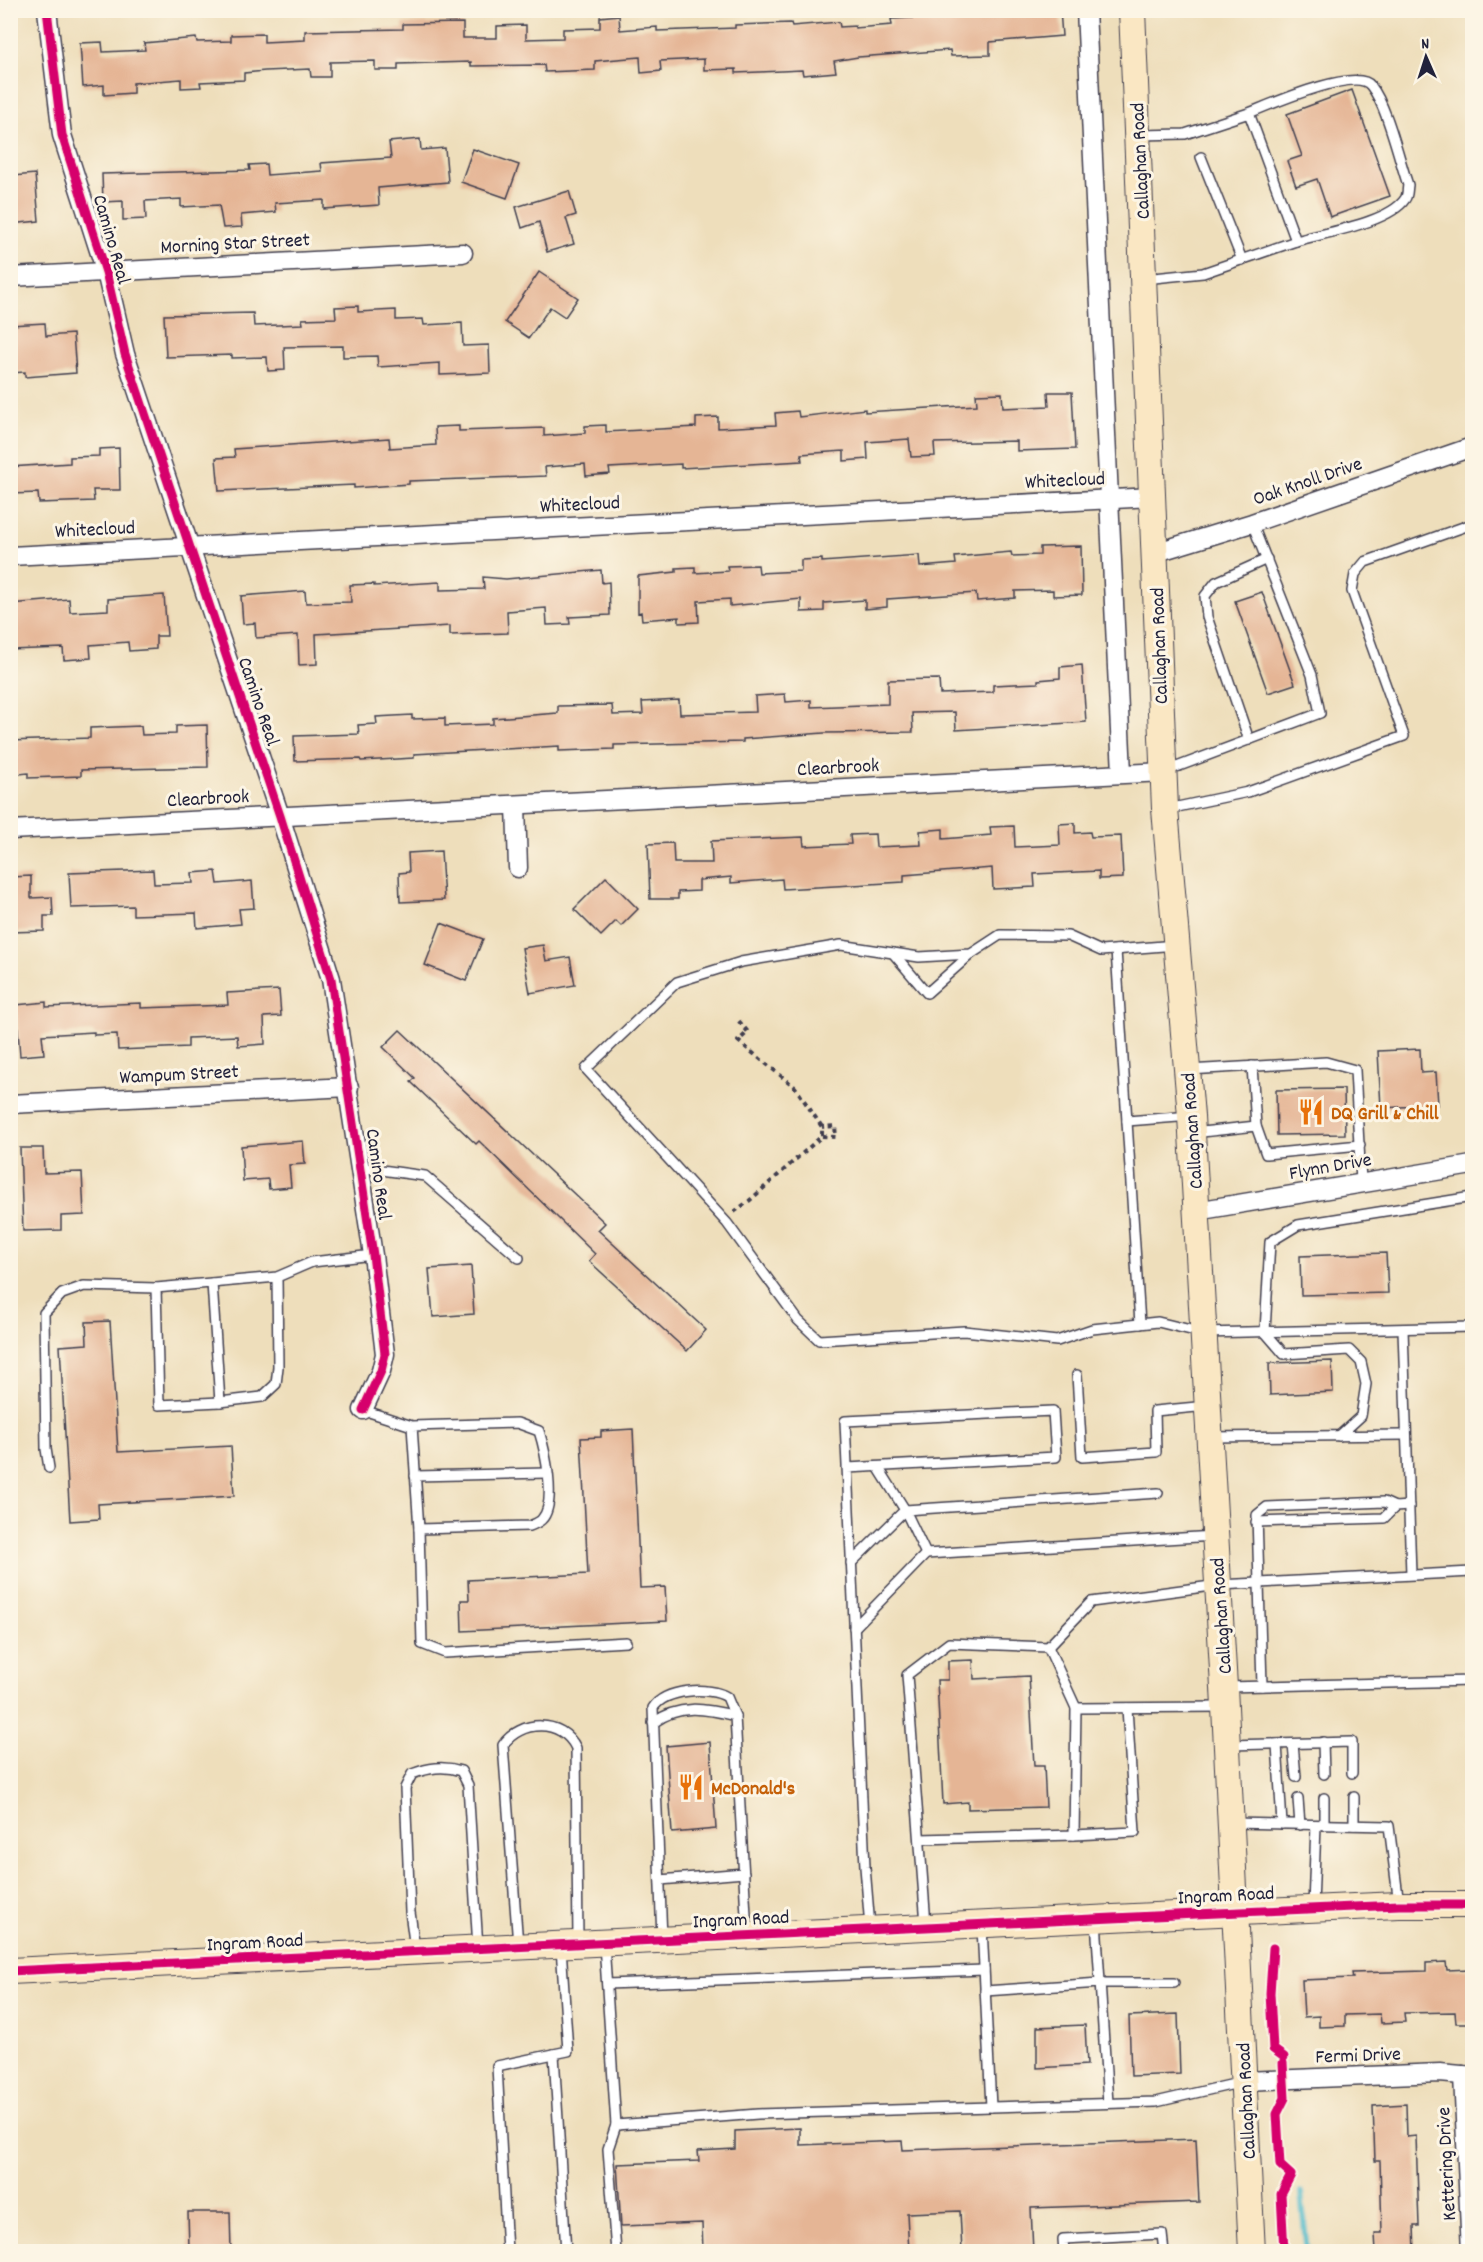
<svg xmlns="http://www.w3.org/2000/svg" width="1483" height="2262" viewBox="0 0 1483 2262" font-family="Dekko,sans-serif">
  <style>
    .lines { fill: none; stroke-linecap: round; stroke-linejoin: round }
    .stream { stroke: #4db9c9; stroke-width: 6 }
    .building { fill: #e5b595 }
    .lane-casing { stroke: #413e4e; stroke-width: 12 }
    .street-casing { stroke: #413e4e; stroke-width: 21 }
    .secondary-casing { stroke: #413e4e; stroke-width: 28 }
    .path { stroke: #413e4e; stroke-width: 4; stroke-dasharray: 4.5 4.5; stroke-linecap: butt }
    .lane { stroke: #fff; stroke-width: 9 }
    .street { stroke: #fff; stroke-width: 18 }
    .secondary { stroke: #fae7c3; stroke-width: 26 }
    .cycleway-casing { stroke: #fcf5e5; stroke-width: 13 }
    .cycleway { stroke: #d6006c; stroke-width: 9 }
    .labels { text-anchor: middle; stroke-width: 6; stroke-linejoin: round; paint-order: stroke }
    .street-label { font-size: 20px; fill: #22223b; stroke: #fcf5e5 }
    .food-label { font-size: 20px; font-weight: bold; fill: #c56008; stroke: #fcf5e5; text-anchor: start }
  </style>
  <rect width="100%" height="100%" fill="#fcf5e5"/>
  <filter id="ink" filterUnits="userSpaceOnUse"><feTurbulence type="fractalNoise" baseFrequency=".0167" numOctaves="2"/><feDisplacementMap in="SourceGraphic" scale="12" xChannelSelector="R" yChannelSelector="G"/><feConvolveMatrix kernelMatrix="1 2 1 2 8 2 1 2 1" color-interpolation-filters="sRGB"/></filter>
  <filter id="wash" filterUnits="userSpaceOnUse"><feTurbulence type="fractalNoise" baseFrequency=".008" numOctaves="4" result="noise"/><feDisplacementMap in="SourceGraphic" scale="24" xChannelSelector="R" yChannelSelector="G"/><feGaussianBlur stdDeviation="1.35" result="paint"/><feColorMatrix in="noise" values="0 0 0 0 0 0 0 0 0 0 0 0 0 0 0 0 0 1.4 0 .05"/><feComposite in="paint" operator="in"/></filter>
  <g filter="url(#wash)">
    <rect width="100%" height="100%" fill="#eedebb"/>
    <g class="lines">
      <!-- stream -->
      <path class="stream" d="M1301,2193l6,59"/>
    </g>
    <g id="blocks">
      <!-- building -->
      <g class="building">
        <path d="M998,10h62l2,26 -72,6v13l-39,1 -1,-6 -92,7 -24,4 2,11 -33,3 -1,-5 -66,3v-4l-32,1v-11l-44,2 1,10 -20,2 -1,-16 -45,4v9l-50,2 -1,-7 -73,1v-4l-73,2v6h-23v-9l-45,1v15h-19l-1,-8 -45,2 -21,2v7l-44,2 1,5 -20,1v-9l-48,4v10l-29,2v-10l-21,2 -3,-44 22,-1 1,10 42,-2 -1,-7 52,-5 1,4 34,-1v-6l33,-1v8l41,-2v-9l98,-2v-5l60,-1v15h34v-12l29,-1v14l37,-1v-9l37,-1v-11l19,-2 1,15 37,-3v4l78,-3v-3l56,-2 1,3 47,-4 1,5 15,-1v2l37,-3 -1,-6 108,-5z"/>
        <path d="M1352,90l38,106 -60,21 -13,-38 -21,7 -9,-25 15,-5 -15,-42z"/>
        <path d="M420,139l1,11 24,-2 3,34 -70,6 1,17 -55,4v-9l-49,3 1,9 -35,3 1,12 -19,1 -4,-23 -38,2v-8l-36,2 1,18 -23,1v-19l-20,1 -1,-28 148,-4 -1,-5 17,-1 1,11 55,-4 -1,-8 70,-5 -2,-16z"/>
        <path d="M473,149l46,16 -12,33 -46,-16z"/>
        <path d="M35,174l4,47 -29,3v-28h5l-2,-20z"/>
        <path d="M569,191l7,24 -10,3 8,26 -27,8 -8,-30 -17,6 -6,-21z"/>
        <path d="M539,272l39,26 -13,19 -15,-10 -21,31 -24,-16z"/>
        <path d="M358,306v6l38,-2v10l27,-1 1,6 38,-2 1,23 26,-1 1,28 -50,2v-12l-62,4 -1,-11 -34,1v-11l-59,1 1,23 -17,1 -1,-14 -35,1v-3l-66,2 -2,-42 89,-2 1,13 49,-2 -1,-5 34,-1 -1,-11z"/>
        <path d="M45,323l1,13 27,-2 3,39 -51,4v-5l-15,1v-48z"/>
        <path d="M1048,392h24l3,57 -58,2v-10l-83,2 1,13 -24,1 -2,-18 -42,3 1,17 -24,2v-10l-43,3 1,7 -121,7v-4l-72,4 1,6 -24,2 -1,-12 -40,3 1,9 -137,5v3l-55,4v-3l-135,6 -3,-33 19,-1 -1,-8 155,-11 1,10 46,-3 -1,-18 24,-1v5l85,-3v8l41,-3v-7l21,-1v7l90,-5v-9l22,-1v11l58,-3 -1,-12 23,-2 1,6 66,-8v3l112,-7 -1,-11 26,-1 1,15 46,-2z"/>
        <path d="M119,448l1,42h-27l1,11 -55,2 -1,-10 -28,1v-27l60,-4v-6l29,-1v-7z"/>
        <path d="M1081,546l1,49 -29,1v-6l-38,1v7l-38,3 -1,-8 -89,6v8l-22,2v-9l-41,3v8l-23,1v-13l-71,7v-7l-32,2 1,21 -20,1v-6l-37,3 -1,-8 -3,1v-37l38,-4v-4l19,-1v6l33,-2 -1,-5 31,-1 1,8 42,-2v-11l21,-1v3l97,-7 1,12 36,-3 -1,-7 56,-5 1,4 28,-1v-8z"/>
        <path d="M601,570l1,13 7,-1 1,33 -41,2 1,7 -23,1 -1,-17 -39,3 1,22 -58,2v-9l-134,8 1,30 -18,1 -1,-30 -42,3 -1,-15 -12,1 -2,-28 64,-5 1,12 45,-1 -1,-17 24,-1v2l66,-4v8l44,-1 -1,-12 23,2z"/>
        <path d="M1262,592l33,92 -27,9 -33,-92z"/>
        <path d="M164,595l3,41h-11v13l-27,2 -1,-9 -38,3 1,13 -27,2 -1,-12 -53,2v-46l59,-5 1,13 38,-2v-11z"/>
        <path d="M1082,665l4,57 -130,8 -1,-18 -43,1 1,19 -89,1 -81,6v3l-129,3v4l-55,2v-5l-145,8v4l-53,3 -1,-2 -65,2 -1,-25 65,-2 -1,-9 19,-1 -1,-7 36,-2v4l33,-1v8l48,-2v-6l65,-5v-7l54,-1 1,10 30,-1 -1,-12 37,-2 1,14 76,-2 -1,-16 30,-2 1,8 25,-2v7l77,-3v-24l51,-1 1,15 53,-2v-7l45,-2v-3l22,-2v-11z"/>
        <path d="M207,725l1,42 -127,3v6l-53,2v-5l-18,2v-34l80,-3v-10l51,-2 1,9 34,-1v-8z"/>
        <path d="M1075,823v10l15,-1 1,5 30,-1 2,42 -24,1v-8l-65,3 1,13 -42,2 -1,-21 -88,7v7l-121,7 -1,-10 -51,4v-6l-32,3v11l-21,1v7h-28l-2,-55 25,-1 1,20h38l-1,-22 92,-4 1,9 47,-2 -1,-9 25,-1 1,13 45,-2 -1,-14 23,-2v10l48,-4 -1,-8 24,-1 1,21 45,-2 -1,-21z"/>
        <path d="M441,851l3,49 -44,2 -1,-29 10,-1 -1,-19z"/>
        <path d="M153,870l1,14 39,-1 -1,-10 24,-2 2,13 34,-3 2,27 -15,1 2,15 -44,4 -1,-15 -63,2v-9l-62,2 -2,-35z"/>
        <path d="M31,876v22l21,-1 1,19h-9v15l-34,1v-55z"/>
        <path d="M606,877l32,32 -17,17 -5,-5 -15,15 -27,-27z"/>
        <path d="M441,923l42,16 -17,42 -41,-16z"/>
        <path d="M543,945l3,16 24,-4 5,28 -45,8 -8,-45z"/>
        <path d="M279,990l2,26 -17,1 1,27 -27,2 -1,-10 -49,2v9l-70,3 -1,-16 -23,1v-3l-52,3 2,19 -24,2 -4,-51 30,-3v5l95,-4v5l87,-3 -1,-12z"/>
        <path d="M400,1030l205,193 -7,7 108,100 -19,21 -98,-90 6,-7 -116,-113 -3,3 -65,-62 4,-4 -32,-31z"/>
        <path d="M1420,1049l1,24 15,-1 2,33 -57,3 -3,-57z"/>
        <path d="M1344,1089l1,45 -68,1 -1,-45z"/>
        <path d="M303,1141l2,23 -16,1 2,22 -22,2 -1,-10 -25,2 -2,-35z"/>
        <path d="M20,1148h23l1,25 38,-1 2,43 -23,1v14l-38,1z"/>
        <path d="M1386,1253l2,40 -87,2 -1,-39z"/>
        <path d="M471,1266l3,48 -41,3 -4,-48z"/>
        <path d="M110,1321l8,131 113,-6 3,50 -136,8 1,15 -29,2 -10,-175 27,-2 -1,-22z"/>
        <path d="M1332,1361l1,31 -63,3 -1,-32z"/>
        <path d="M633,1429l7,159 25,-1 2,34 -205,10 -1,-31h8l-1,-20 120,-6 -7,-136 20,-1v-6z"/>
        <path d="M973,1660l1,19 55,-3 5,90h10l2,41 -78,2v-7l-25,2 -6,-124h11v-19z"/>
        <path d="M710,1742l6,87 -44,4 -6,-87z"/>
        <path d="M1446,1962l1,8 24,-1 2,54h-17l-1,-11 -51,1 1,9 -24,1 -1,-9 -35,1v11l-26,1v-11l-15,1 -2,-37 51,-2 -1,-5 74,-2v-8z"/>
        <path d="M1178,2014l2,60 -49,2 -2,-60z"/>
        <path d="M1085,2025l2,40 -50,3v-41z"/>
        <path d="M1406,2104l1,33 9,-1 3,90h-5l1,26h-39l-1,-19h7l-2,-72h-5l-2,-55z"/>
        <path d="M800,2128v17l102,-4 1,9 293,-11 3,63 -168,6 2,44h-71l-2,-41 -53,2 2,39h-206l-1,-29 -81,3 -4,-62 82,-3 -1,-10 37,-2v-18z"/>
        <path d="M188,2212h42l1,40h-39v-4h-3z"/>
      </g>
    </g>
  </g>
  <g filter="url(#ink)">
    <use href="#blocks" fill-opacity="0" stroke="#413e4e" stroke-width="1.5"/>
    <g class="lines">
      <!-- lane casing -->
      <g class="lane-casing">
        <g id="lane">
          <path d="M1249,113c20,-8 108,-47 122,-27 16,20 28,73 37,99 -1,5 0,10 -3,14 -16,24 -82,34 -109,42"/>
          <path d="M1140,135l45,-1 64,-21 47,128 -93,32 -59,6"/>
          <path d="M1201,157l41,103"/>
          <path d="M1249,740l-42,-123 -2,-21 11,-14 51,-23"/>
          <path d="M1166,771l154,-58 -8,-38 -60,-152"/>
          <path d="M1168,809l80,-17 156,-56 -52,-145 3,-17 10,-12 107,-38"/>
          <path d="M1176,945l-75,6 -33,-15 -68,-1 -29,19 -52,3 -78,-12 -100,17 -64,20 -91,87 141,154 71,97 21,20 145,-9 93,10 35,-12 66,-7 45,11 269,-6"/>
          <path d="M1116,950l24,374"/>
          <path d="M893,953l34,40 44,-39"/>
          <path d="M1188,1070l138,-8 29,8 6,112"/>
          <path d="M1127,1121l64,-5"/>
          <path d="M1256,1126l10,28 94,-9"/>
          <path d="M1193,1133l63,-7 -4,-60"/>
          <path d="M360,1167l65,9 94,82"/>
          <path d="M277,1277l-121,11 3,117 61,-3 42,-5 14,-13 2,-17 -1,-90 35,-15 61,-7"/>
          <path d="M212,1283l8,119"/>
          <path d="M1403,1329l8,245"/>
          <path d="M1077,1375l5,82 74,-5 -1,-41 52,-5"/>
          <path d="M363,1410l49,16 105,-3 22,8c6,19 18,72 3,88 -2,3 -8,5 -12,7l-111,3 -7,-103"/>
          <path d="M1339,1436l22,-20 5,-32 -5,-22 -12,-12 -65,4 -19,-22 5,-90 28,-17 174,-28"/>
          <path d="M1210,1437l196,-2"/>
          <path d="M49,1468l-3,-19 -2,-136 18,-19 22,-8 72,2"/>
          <path d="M847,1468l209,-11 -3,-46 -208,10 20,446 5,60"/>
          <path d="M415,1476l132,-3"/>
          <path d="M1158,1493l-253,17 21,44 288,-18"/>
          <path d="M1256,1522l128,-4 11,-11"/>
          <path d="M419,1529l3,115 23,9 181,-11"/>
          <path d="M851,1563l54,-53 -27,-43"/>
          <path d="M854,1628l72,-74"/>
          <path d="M1262,1686l-5,-171 10,-8 117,-5 11,5 14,-1"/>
          <path d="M1227,1687l245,-6"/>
          <path d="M1076,1708l147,-1"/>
          <path d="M653,1723c26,-19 51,-15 82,-7"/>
          <path d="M1323,1742l1,32"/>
          <path d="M1277,1744l5,80"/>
          <path d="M1293,1744l3,33"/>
          <path d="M1229,1745l123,-3v31"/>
          <path d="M1354,1797v28"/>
          <path d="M1298,1799l2,26"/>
          <path d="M1233,1823l156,3 10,78"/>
          <path d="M1324,1825v-27"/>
          <path d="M1074,1835l61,-3 -8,-124"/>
          <path d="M920,1839l154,-4 2,-127 -28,-61"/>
          <path d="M660,1880l84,-7"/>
          <path d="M1313,1906l3,-81"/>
          <path d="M1096,1921l12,182"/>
          <path d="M926,1924l-19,-249 42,-32 99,4 43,-45 128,-17 253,-13"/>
          <path d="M982,1927l9,180"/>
          <path d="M662,1939l-9,-231c12,-19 56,-22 74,-11l8,19 12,217"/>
          <path d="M604,1944l12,181 142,-11 398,-12 87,-20"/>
          <path d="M518,1945l-15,-200c17,-25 59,-27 73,3l2,193"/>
          <path d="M415,1949l-5,-37 -5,-124 7,-14c16,-6 31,-9 49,-3l7,14 10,163"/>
          <path d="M607,1984l377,-14"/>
          <path d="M985,1991l115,-8h74"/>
          <path d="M554,2054l12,198"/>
          <path d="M507,2252l-10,-186 71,-15 -7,-104"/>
          <path d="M616,2252l-8,-103 8,-24"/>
          <path d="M1064,2252l-1,-13 99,-5 2,18"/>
        </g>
      </g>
      <!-- street casing -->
      <g class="street-casing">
        <g id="street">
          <path d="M47,10l15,125 44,137 19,82 155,462 51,163 42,276 12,99 -4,17 -18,39"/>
          <path d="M1086,10l36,763"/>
          <path d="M10,277l453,-24"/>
          <path d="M1154,553l98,-30 220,-76"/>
          <path d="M10,556l1142,-59"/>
          <path d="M516,805l2,63"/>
          <path d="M10,830l1154,-58"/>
          <path d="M10,1104l339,-17"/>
          <path d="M1196,1211l276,-46"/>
          <path d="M1463,2075l8,177"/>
          <path d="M1245,2081l195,-8 32,3"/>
        </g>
      </g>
      <!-- secondary casing -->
      <g class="secondary-casing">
        <g id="secondary">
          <path d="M1132,10l33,799 26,307 33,571 28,565"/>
          <path d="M10,1971l1186,-57 203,-9h73"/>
        </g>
      </g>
      <!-- path -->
      <g class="path">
        <path d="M822,1136l14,1 -1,-11 -13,1"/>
        <path d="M734,1212l15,-11 73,-65v-9l-27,-40 -57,-46 10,-9 -11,-13"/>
      </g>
      <!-- lane -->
      <use href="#lane" class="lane"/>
      <!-- street -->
      <use href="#street" class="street"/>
      <!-- secondary -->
      <use href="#secondary" class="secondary"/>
      <!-- cycleway casing -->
      <g class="cycleway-casing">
        <g id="cycleway">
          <path d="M47,10l15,125 44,137 19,82 155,462 51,163 42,276 12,99 -4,17 -18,39"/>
          <path d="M1273,1948l-3,45 3,56 11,8"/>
          <path d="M10,1971l1186,-57 203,-9h73"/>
          <path d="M1283,2063l2,35 -8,16 3,51 11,10 -10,19 3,58"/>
        </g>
      </g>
      <!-- cycleway -->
      <use href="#cycleway" class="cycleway"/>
    </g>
  </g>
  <!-- icons -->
  <defs>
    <g id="restaurant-bare" transform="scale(2.07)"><path d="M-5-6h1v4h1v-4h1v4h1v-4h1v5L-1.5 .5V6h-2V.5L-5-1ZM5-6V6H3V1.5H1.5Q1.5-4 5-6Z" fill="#e8710a" stroke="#fcf5e5" stroke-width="2.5" paint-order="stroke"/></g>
  </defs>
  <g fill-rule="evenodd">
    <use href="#restaurant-bare" x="1311" y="1112"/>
    <use href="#restaurant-bare" x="691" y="1787"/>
  </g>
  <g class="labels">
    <!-- street labels -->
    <g class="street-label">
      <text transform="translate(1139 161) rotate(-93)" y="7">Callaghan Road</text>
      <text transform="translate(113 239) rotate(74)" y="7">Camino Real</text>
      <text transform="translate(235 242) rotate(-3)" y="7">Morning Star Street</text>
      <text transform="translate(1065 479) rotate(-3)" y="7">Whitecloud</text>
      <text transform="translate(1307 480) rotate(-19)" y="7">Oak Knoll Drive</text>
      <text transform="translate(580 503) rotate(-3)" y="7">Whitecloud</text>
      <text transform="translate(95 528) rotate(-3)" y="7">Whitecloud</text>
      <text transform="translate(1158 646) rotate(-92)" y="7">Callaghan Road</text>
      <text transform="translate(260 701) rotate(71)" y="7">Camino Real</text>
      <text transform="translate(838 766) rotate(-3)" y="7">Clearbrook</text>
      <text transform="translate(208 797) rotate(-3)" y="7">Clearbrook</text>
      <text transform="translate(179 1073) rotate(-3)" y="7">Wampum Street</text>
      <text transform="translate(1191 1131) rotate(-94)" y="7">Callaghan Road</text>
      <text transform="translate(1330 1165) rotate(-10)" y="7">Flynn Drive</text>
      <text transform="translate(380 1174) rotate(82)" y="7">Camino Real</text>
      <text transform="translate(1220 1616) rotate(-94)" y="7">Callaghan Road</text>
      <text transform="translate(1226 1894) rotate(-3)" y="7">Ingram Road</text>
      <text transform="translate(741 1918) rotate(-3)" y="7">Ingram Road</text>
      <text transform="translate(255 1941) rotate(-3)" y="7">Ingram Road</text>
      <text transform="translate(1358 2054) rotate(-2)" y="7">Fermi Drive</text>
      <text transform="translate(1245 2101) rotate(-93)" y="7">Callaghan Road</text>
      <text transform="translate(1445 2164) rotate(-93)" y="7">Kettering Drive</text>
    </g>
    <!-- food labels -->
    <g class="food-label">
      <text x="1331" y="1119">DQ Grill &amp; Chill</text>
      <text x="711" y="1794">McDonald's</text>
    </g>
  </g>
  <!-- margin -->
  <rect width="1483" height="2262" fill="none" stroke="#fcf5e5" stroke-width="36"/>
  <!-- north arrow -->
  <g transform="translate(1426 57) rotate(357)" stroke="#fcf5e5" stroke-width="4.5" paint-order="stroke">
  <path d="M0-4.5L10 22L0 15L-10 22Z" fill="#22223b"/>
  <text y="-9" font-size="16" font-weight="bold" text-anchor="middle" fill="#22223b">N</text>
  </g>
</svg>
